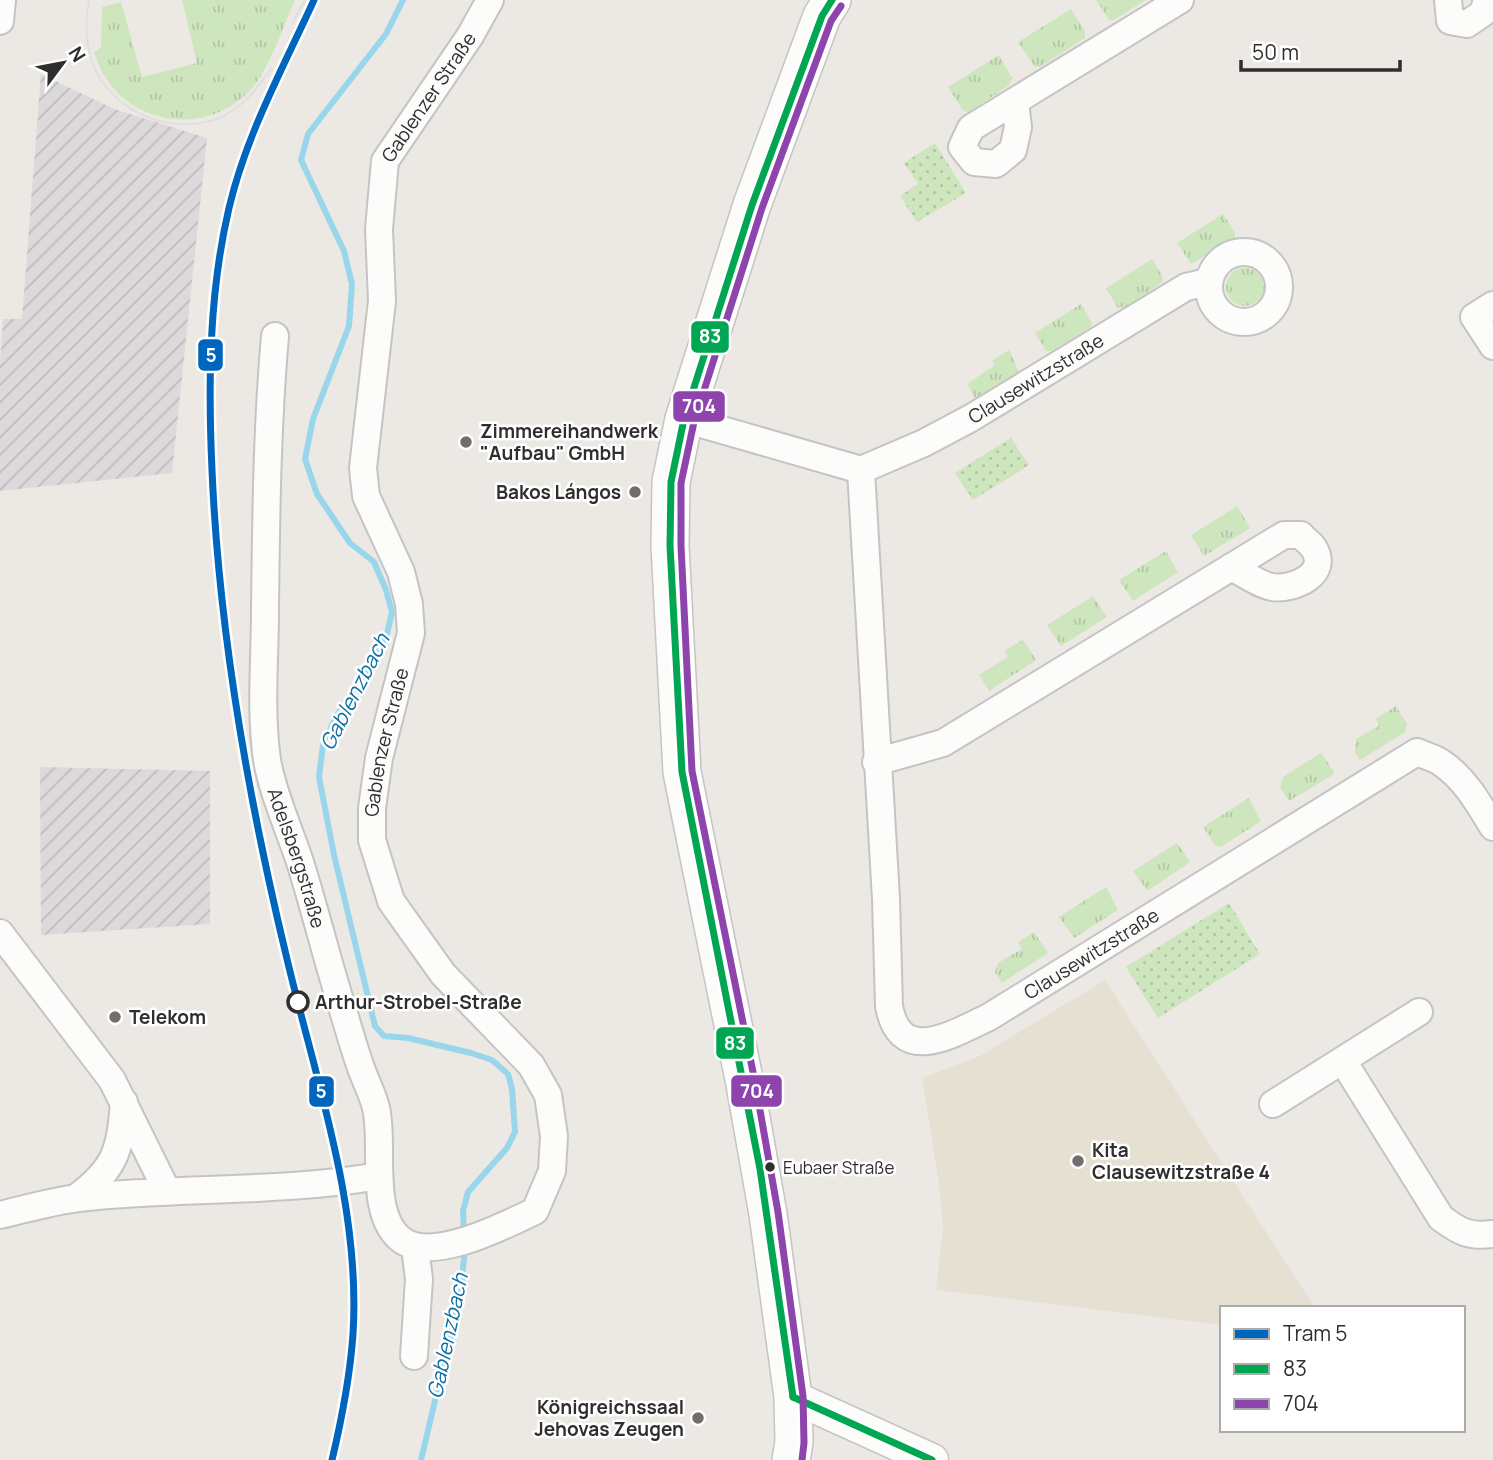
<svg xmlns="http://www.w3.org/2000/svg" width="1493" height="1460" viewBox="0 0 1493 1460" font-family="Manrope,sans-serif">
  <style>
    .industrial { fill: url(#industrial-furrows) }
    .education { fill: #e6e0d3 }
    .grass { fill: url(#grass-tufts) }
    .park { fill: url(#park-dots) }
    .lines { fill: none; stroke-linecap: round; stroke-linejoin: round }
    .stream { stroke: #99d6ec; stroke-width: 6 }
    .minor-casing { stroke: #c5c4c5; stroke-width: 30 }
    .tertiary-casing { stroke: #c5c4c5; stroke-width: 35 }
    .secondary-casing { stroke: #c5c4c5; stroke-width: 40 }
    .minor { stroke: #fcfcfb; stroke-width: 26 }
    .tertiary { stroke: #fcfcfb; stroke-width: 32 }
    .secondary { stroke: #fcfcfb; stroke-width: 37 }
    .tram { stroke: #dfdfe1; stroke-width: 2 }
    .bus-1-casing { stroke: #fff; stroke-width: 12 }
    .bus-2-casing { stroke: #fff; stroke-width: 12 }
    .bus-1 { stroke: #00a651; stroke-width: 7 }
    .bus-2 { stroke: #8e44ad; stroke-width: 7 }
    .tram-1-casing { stroke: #fff; stroke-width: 12 }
    .tram-1 { stroke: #0065bd; stroke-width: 7 }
    .poi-dot { fill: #706f6e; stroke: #fff; stroke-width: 2.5 }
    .stop-dot { fill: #fff; stroke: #2e2e2e; stroke-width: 3.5 }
    .bus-dot { fill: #2e2e2e; stroke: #fff; stroke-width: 2.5 }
    .labels { text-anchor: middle; stroke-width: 5; stroke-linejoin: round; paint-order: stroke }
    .bus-label { font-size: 17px; fill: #2e2e2e; stroke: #fff; text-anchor: start }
    .street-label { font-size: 19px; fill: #2e2e2e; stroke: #fff }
    .poi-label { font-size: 19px; font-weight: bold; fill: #2e2e2e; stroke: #fff; text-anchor: start }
    .stop-label { font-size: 19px; font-weight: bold; fill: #2e2e2e; stroke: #fff; text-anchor: start }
    .water-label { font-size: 21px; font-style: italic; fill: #0d6fa3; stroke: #fff }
    .line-badge { stroke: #fff; stroke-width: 2.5 }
    .badge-label { font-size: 19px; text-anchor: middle; font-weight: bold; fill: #fff }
  </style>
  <defs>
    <pattern id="industrial-furrows" width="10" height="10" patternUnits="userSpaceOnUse" patternTransform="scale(1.75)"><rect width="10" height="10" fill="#dcd9db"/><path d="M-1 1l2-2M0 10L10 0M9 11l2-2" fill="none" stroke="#bdbbbc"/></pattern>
    <pattern id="grass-tufts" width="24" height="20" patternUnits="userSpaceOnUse" patternTransform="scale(1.75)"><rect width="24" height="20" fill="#cee6be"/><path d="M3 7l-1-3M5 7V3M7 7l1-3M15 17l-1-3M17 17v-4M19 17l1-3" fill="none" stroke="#b1c6a4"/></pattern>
    <pattern id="park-dots" width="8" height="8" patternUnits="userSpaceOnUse" patternTransform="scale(1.75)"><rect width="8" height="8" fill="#cee6be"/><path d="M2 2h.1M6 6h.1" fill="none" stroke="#b1c6a4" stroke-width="1.8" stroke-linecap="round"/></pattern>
  </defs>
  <rect width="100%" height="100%" fill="#ece8e4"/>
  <!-- industrial -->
  <g class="industrial">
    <path d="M41,74l73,35 93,29 -35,335 -172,18v-128l3,-44h19z"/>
    <path d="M40,767l170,4v153l-169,11z"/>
  </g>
  <!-- education -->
  <path class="education" d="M1105,980l102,160 108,168h-93v17l-286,-35 7,-62 -4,-45 -17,-105 58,-22z"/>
  <!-- grass -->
  <g class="grass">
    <path d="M182,0h113c-12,27 -22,59 -39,83 -38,51 -117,48 -151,-6 -5,-7 -7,-16 -11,-24l7,-6 1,-40 19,-5 21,75 55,-14z"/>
    <path d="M1096,0h50l-32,20h-5z"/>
    <path d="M1071,9l14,23v6l-45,29h-5l-17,-25z"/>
    <path d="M999,55l13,23 -4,8 -39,26 -6,-1 -15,-24z"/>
    <path d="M1223,214l12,19v5l-44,26 -14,-21z"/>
    <path d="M1152,259l10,17 1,6 -38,25 -7,1 -12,-20z"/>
    <circle cx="1245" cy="287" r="19"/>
    <path d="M1081,304l11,20 -1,3 -39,24h-6l-11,-18z"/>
    <path d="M1009,350l10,22 -44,26 -8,-14 28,-19 -3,-4z"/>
    <path d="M1237,506l13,22 -46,28 -13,-21z"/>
    <path d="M1166,551l12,21 -45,29 -14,-21z"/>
    <path d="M1093,596l14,21 -46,29 -14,-21z"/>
    <path d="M1023,640l13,20 -47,31 -10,-16 29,-18 -4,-6z"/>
    <path d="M1396,706l11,18 -2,8 -45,28 -5,-8 1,-13 23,-13 -3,-7z"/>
    <path d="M1321,753l13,19 -1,3 -44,26 -9,-14 3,-10z"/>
    <path d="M1249,798l12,23 -40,26 -5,-1 -13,-19z"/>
    <path d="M1177,843l13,19 -41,28 -3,-1 -13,-18z"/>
    <path d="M1106,887l12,23 -44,28 -15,-21z"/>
    <path d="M1034,932l14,21 -46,30 -7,-11 3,-9 24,-14 -4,-7z"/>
  </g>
  <!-- park -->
  <g class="park">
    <path d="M935,143l31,50 -49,29 -17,-26 18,-12 -14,-21z"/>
    <path d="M1011,438l18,27 -56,35 -18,-27z"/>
    <path d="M1229,903l31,51 -102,64 -32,-51z"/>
  </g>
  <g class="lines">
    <!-- stream -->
    <g class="stream">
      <path d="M403,0l-17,34 -78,100 -7,26 43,91 8,33 -3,42 -36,93 -8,40 12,35 33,49 24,19 12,28 6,22 -5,22 -18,32 -33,51 -13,28 -4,32 15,78 41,171 9,10 24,2 63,15 21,7 16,14 4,15 3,43 -8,16 -39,44 -5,19 1,21"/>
      <path d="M421,1460l40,-169 4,-44"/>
    </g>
    <!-- minor casing -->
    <g class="minor-casing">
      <g id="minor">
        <path d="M1448,0l2,21 17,3 16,-11 4,-13"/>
        <path d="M0,21l2,-21"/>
        <path d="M1015,102l3,25 -5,23 -17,14 -22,-2 -12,-15 9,-19 209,-128"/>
        <circle cx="1244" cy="287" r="35"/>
        <path d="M1493,305l-19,12 19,29"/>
        <path id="s1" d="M275,336c-8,91 -9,183 -10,274 0,50 -5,100 2,150 6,34 22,69 33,102 15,48 27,97 42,145 6,20 12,41 19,61 5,14 12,27 15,40 9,36 -9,108 27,133 32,21 102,-16 132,-30l17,-40 2,-35 -6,-41 -17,-30 -88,-91 -52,-73 -19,-61v-32l7,-50 32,-125 -2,-29 -8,-32 -35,-76 -3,-28 19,-167 -3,-72 6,-68 85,-125 20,-36"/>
        <path id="s2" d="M684,419l177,51 63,-27 47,-25 215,-131 22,-5"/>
        <path id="s3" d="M861,470l25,429 3,107c11,61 64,28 100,11l428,-265c8,4 19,6 26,12 22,15 36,40 50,63"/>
        <path d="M876,762l67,-19 341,-208h17c3,4 9,8 12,12 18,27 -19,43 -41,40 -13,-2 -28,-14 -41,-20"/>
        <path d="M0,933l112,147 55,111"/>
        <path d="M1343,1061l98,157c19,14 28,19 52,16"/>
        <path d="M1273,1104l146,-92"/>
        <path d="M76,1198c40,-30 44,-47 48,-96"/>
        <path d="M0,1215c26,-6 52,-14 79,-17 99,-11 201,-5 300,-22"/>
        <path d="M414,1356l5,-77 -4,-32"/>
      </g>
    </g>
    <!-- tertiary casing -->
    <g class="tertiary-casing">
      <path id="tertiary" d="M793,1397l139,63"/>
    </g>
    <!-- secondary casing -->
    <g class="secondary-casing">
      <path id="secondary" d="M791,1460l3,-18 -1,-45 -25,-183 -23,-130 -63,-312 -12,-226 1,-64 13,-63 68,-214 70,-189 10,-16"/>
    </g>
    <!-- minor -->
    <use href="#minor" class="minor"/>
    <!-- tertiary -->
    <use href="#tertiary" class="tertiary"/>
    <!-- secondary -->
    <use href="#secondary" class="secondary"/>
    <!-- tram -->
    <g class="tram">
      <path d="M89,0c-4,21 -4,43 4,64 19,52 92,78 139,47 17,-11 28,-27 40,-43"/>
      <path d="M293,22l12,-22"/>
    </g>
    <!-- bus-1 casing -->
    <g class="bus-1-casing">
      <g id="bus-1">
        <path d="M793,1397l-33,-228 -78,-397 -12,-226 1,-64 13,-63 68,-214 70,-189 10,-16"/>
        <path d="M793,1397l139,63"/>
      </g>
    </g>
    <!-- bus-2 casing -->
    <g class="bus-2-casing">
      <path id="bus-2" d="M802,1460l2,-17 -1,-47 -25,-184 -23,-130 -63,-311 -11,-225v-63l13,-61 68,-214 69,-187 10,-15"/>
    </g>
    <!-- bus-1 -->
    <use href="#bus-1" class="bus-1"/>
    <!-- bus-2 -->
    <use href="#bus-2" class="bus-2"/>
    <!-- tram-1 casing -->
    <g class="tram-1-casing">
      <path id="tram-1" d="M314,0c-31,68 -68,135 -85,208 -20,85 -21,175 -17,262 7,164 36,328 75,489 29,122 74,248 66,375 -3,43 -11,84 -21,126"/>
    </g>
    <!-- tram-1 -->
    <use href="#tram-1" class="tram-1"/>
  </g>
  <!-- markers -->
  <g class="poi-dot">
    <circle cx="466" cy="442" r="7"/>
    <circle cx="635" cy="492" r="7"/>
    <circle cx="115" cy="1017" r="7"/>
    <circle cx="1078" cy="1161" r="7"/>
    <circle cx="698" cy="1418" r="7"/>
  </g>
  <circle class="stop-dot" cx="298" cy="1002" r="10"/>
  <circle class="bus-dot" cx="770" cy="1167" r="6"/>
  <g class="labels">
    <!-- bus labels -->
    <g class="bus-label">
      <text x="783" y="1174">Eubaer Straße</text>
    </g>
    <!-- street labels -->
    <g class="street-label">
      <text dy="7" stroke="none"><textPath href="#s1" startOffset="2275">Gablenzer Straße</textPath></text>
      <text dy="7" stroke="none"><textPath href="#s2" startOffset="382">Clausewitzstraße</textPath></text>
      <text dy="7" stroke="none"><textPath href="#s1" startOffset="1603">Gablenzer Straße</textPath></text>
      <text dy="7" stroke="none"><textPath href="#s1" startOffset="527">Adelsbergstraße</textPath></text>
      <text dy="7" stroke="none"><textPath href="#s3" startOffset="782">Clausewitzstraße</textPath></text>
    </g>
    <!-- poi labels -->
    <g class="poi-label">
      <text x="480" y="438">Zimmereihandwerk<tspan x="480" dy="22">"Aufbau" GmbH</tspan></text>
      <text x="621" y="499" text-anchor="end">Bakos Lángos</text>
      <text x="129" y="1024">Telekom</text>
      <text x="1092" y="1157">Kita<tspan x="1092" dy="22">Clausewitzstraße 4</tspan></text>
      <text x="684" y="1414" text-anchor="end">Königreichssaal<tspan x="684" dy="22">Jehovas Zeugen</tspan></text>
    </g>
    <!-- stop labels -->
    <g class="stop-label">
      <text x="315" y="1009">Arthur-Strobel-Straße</text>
    </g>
    <!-- water labels -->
    <g class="water-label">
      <text transform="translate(355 692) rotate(-63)" y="7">Gablenzbach</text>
      <text transform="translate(448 1336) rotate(-78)" y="7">Gablenzbach</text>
    </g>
  </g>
  <g class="line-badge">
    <rect x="690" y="320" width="40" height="34" rx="7" fill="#00a651"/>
    <rect x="197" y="338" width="27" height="34" rx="7" fill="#0065bd"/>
    <rect x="672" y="390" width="54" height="33" rx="7" fill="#8e44ad"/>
    <rect x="715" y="1026" width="40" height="34" rx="7" fill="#00a651"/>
    <rect x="730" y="1074" width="53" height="34" rx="7" fill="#8e44ad"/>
    <rect x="308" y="1075" width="27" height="33" rx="7" fill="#0065bd"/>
  </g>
  <g class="badge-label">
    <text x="710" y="343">83</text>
    <text x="211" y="362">5</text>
    <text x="699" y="413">704</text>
    <text x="735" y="1050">83</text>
    <text x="757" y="1098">704</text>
    <text x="321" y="1098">5</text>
  </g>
  <!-- legend -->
  <rect x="1220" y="1306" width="245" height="126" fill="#ffffff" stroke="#ababab" stroke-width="2"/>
  <rect x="1234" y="1329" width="35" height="10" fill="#0065bd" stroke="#ababab" stroke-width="2"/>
  <text x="1283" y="1341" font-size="21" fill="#2e2e2e">Tram 5</text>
  <rect x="1234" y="1364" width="35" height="10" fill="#00a651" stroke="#ababab" stroke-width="2"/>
  <text x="1283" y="1376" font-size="21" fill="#2e2e2e">83</text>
  <rect x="1234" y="1399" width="35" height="10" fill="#8e44ad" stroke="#ababab" stroke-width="2"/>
  <text x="1283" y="1411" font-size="21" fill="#2e2e2e">704</text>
  <!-- north arrow -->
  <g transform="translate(63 63) rotate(58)" stroke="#ffffff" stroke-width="5" paint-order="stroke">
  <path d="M0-5L12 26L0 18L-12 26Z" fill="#2e2e2e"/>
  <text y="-10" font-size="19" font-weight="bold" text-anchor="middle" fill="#2e2e2e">N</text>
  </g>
  <!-- scale -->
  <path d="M1241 60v10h159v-10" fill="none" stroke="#2e2e2e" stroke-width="3.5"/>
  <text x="1252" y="60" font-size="21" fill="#2e2e2e" stroke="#ffffff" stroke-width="5" paint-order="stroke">50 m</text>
</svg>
